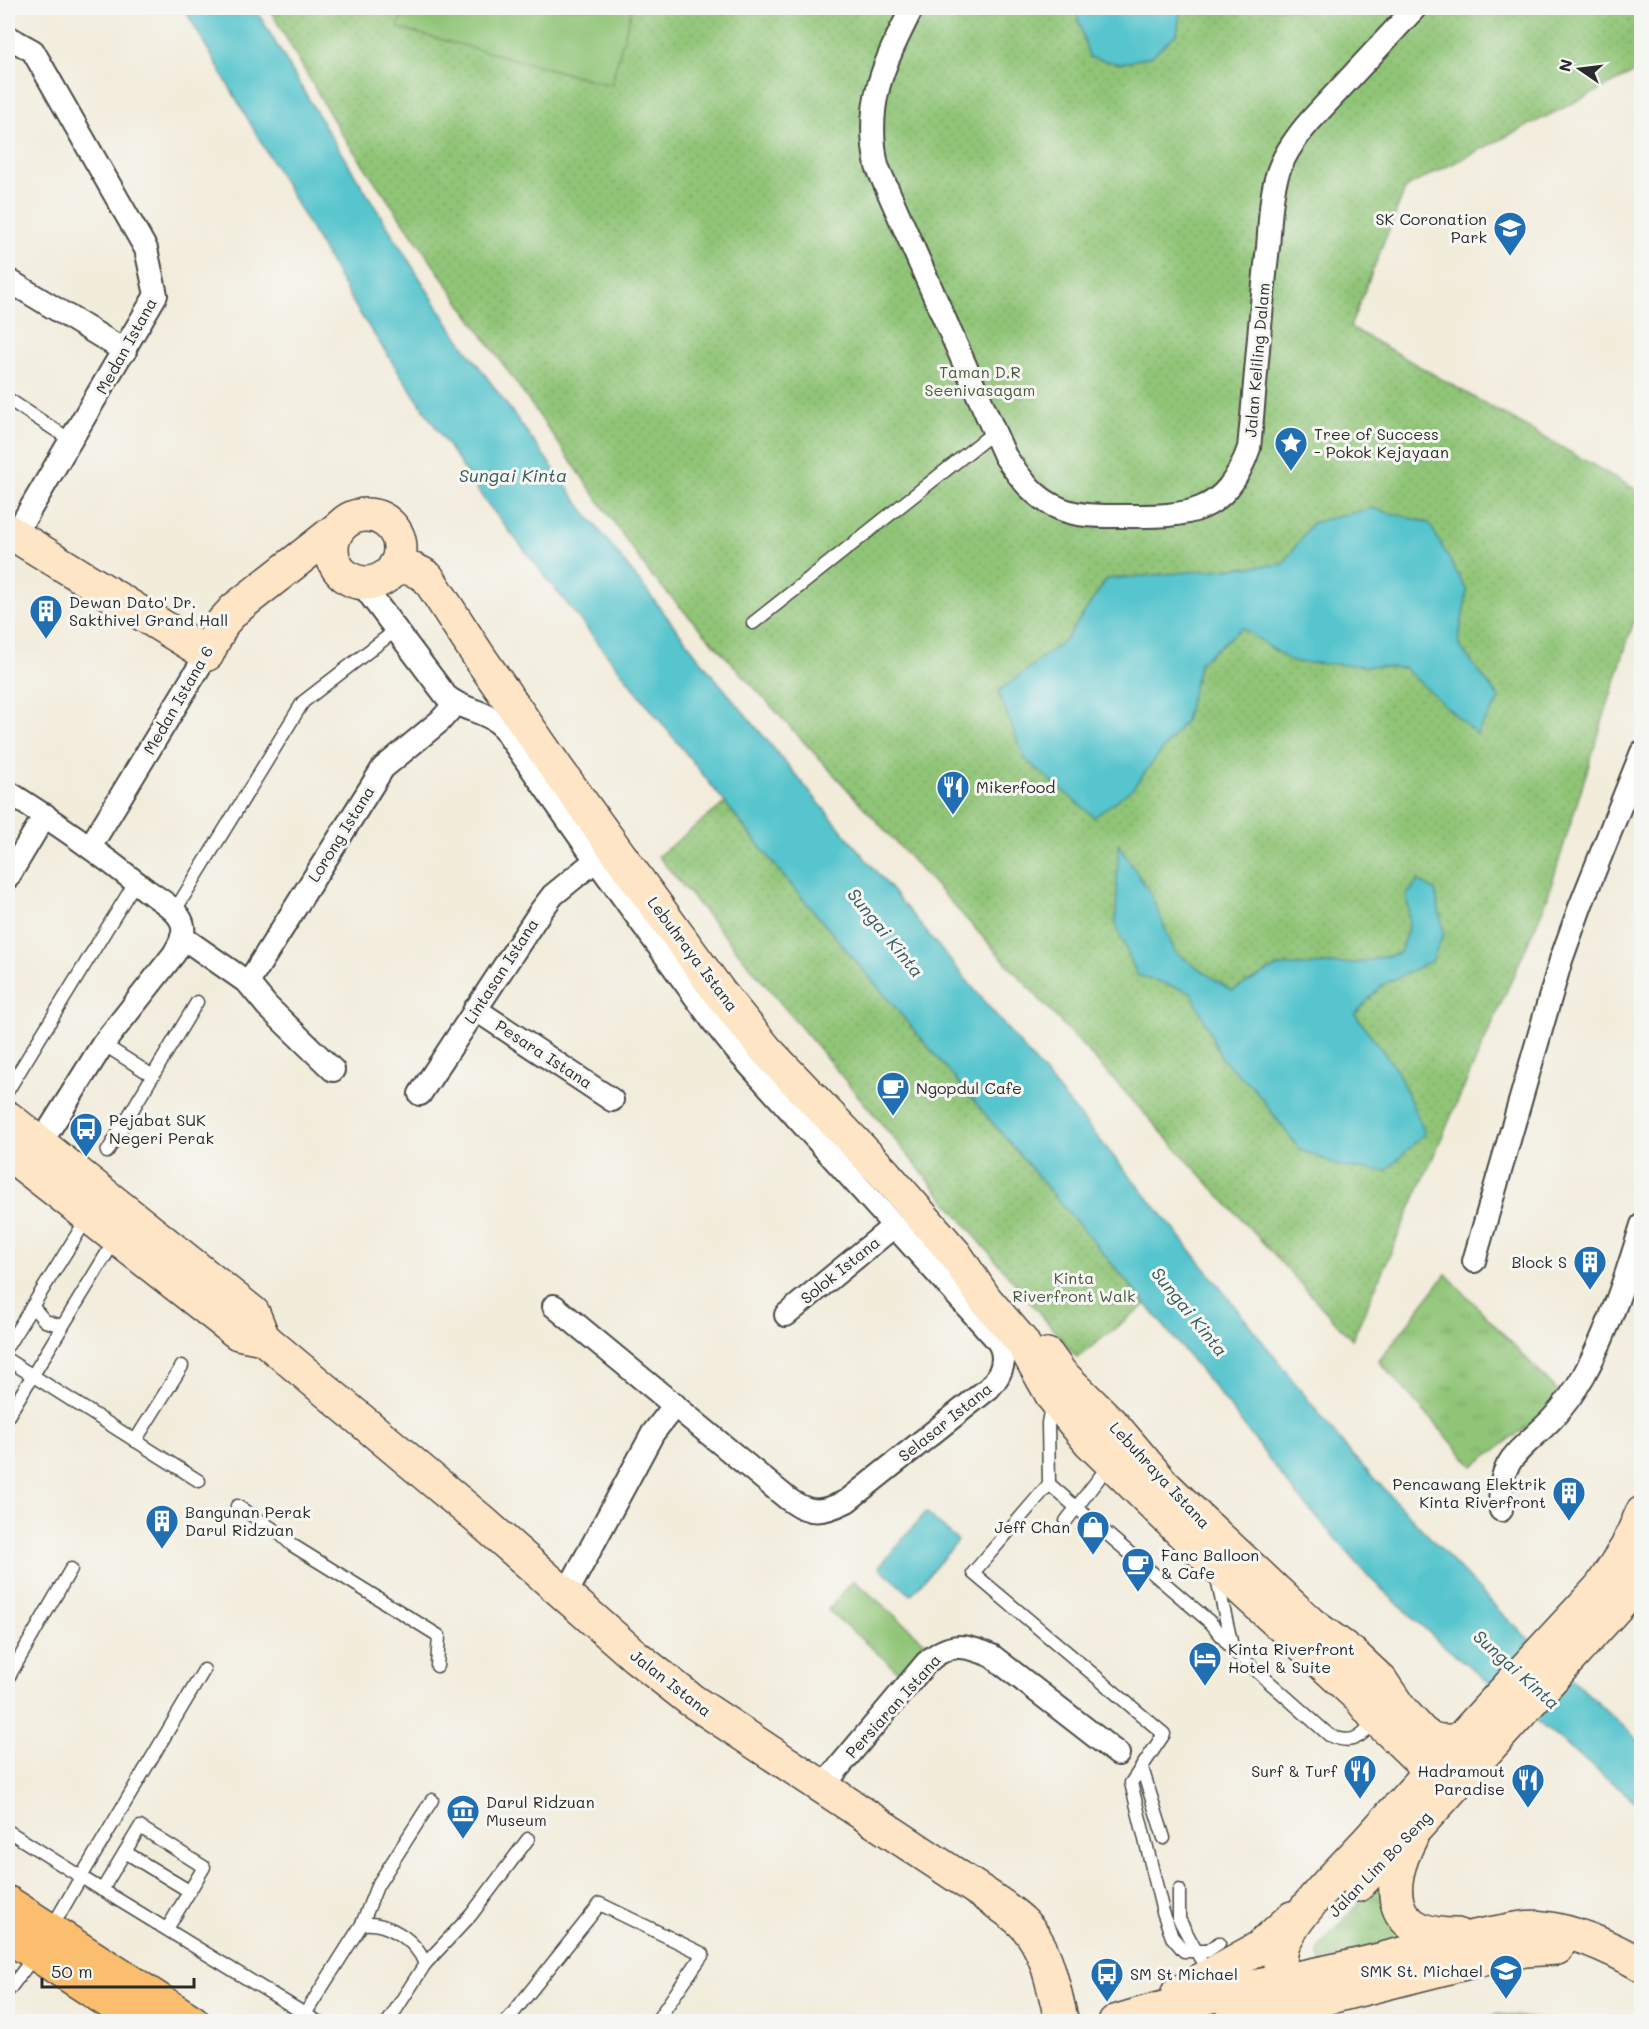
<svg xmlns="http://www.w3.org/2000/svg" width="1649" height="2029" viewBox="0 0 1649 2029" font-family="Mali,sans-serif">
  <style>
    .grass { fill: url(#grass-tufts); stroke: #5e7851; stroke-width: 1.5 }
    .park { fill: url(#park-dots); stroke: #5e7851; stroke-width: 1.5 }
    .garden { fill: #90c577; stroke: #5e7851; stroke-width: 1.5 }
    .water { fill: #57c5cd; stroke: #41787c; stroke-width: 1.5 }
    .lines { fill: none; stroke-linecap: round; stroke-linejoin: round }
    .lane-casing { stroke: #494845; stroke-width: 15 }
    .street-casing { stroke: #494845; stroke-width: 26 }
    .secondary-casing { stroke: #494845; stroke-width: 36 }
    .highway-casing { stroke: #494845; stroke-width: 36 }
    .lane { stroke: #fff; stroke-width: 12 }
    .street { stroke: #fff; stroke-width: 22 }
    .secondary { stroke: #fde5c5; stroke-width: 33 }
    .highway { stroke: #fbbe6e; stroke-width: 33 }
    .labels { text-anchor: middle; stroke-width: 6; stroke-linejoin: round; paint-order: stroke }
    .poi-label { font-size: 16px; fill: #2b2b2b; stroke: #f6f6f2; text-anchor: start }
    .street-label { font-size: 16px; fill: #2b2b2b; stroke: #f6f6f2 }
    .park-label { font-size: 16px; fill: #495942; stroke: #f6f6f2 }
    .water-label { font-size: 18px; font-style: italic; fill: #38595c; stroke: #f6f6f2 }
  </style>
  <defs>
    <pattern id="grass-tufts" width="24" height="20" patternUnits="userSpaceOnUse" patternTransform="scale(1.5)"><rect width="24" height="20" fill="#90c577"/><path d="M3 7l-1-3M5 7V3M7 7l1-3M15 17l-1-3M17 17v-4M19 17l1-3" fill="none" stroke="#7ca967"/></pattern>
    <pattern id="park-dots" width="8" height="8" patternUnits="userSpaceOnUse" patternTransform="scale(1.5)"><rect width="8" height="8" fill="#90c577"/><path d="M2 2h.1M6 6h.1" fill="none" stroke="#7ca967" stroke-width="1.8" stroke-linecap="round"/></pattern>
  </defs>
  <rect width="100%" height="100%" fill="#f6f6f2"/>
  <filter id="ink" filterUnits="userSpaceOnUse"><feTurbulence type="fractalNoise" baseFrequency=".0167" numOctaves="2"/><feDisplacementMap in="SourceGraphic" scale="12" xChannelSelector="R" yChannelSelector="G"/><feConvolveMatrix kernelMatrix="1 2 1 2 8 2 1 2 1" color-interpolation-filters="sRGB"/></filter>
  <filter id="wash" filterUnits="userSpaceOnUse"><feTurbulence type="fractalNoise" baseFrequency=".008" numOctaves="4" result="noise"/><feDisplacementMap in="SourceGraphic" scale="24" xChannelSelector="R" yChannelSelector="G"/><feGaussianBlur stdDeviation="1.35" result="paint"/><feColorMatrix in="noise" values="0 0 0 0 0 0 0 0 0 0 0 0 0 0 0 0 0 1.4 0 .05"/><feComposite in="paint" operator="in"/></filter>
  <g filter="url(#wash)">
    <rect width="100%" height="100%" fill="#f2ecdb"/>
    <!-- grass -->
    <g class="grass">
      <path d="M1446,1274l119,125 -92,67 -94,-105z"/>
      <path d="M1377,1887l5,2 24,48 -85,24 -3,-5 1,-9 47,-52z"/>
    </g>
    <!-- park -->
    <g class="park">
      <path d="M269,8h1372v61l-235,118 -56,140 292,166 -1,105 -95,304 -194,438 -702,-766 -311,-444z"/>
      <path d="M725,803l52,65 369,436 -69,54 -419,-502z"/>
    </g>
    <!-- garden -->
    <g class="garden">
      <path d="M404,8h228l-21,77 -213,-57z"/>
      <path d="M854,1580l71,62 -26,30 -71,-62z"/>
      <path d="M1499,2014l49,7h-76z"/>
    </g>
    <!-- water -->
    <g class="water">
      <path d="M184,8h71l70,119 126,201 131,180 128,164 468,562 172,219 154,163 137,127v63l-203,-165 -66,-61 -82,-93 -64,-85 -80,-98 -369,-436 -294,-370 -126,-189z"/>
      <path d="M1075,8h106l-4,25 -25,23 -32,8 -31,-7z"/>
      <path d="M1371,508l58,15 38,68 -9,53 42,55 -24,35 -72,-66 -112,-6 -50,-34 -42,34 -15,59 -53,68 -38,28 -69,-58 -27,-67 68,-53 41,-60 176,-15 29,-41z"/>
      <path d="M1118,844l32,49 25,59 57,39 46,-25 78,-3 44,-10 9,-29 -2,-29 11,-14 17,9 9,43 -12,28 -50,24 -27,29 41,55 29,64 -39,38 -44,-4 -43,-18 -44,-59 -33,-31 -31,-67 -54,-17 -21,-50z"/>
      <path d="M926,1512l32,29 -47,54 -32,-28z"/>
    </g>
  </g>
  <g filter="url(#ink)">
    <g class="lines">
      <!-- lane casing -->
      <g class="lane-casing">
        <g id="lane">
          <path d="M8,399l64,42"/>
          <path d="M753,623l241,-191"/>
          <path d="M174,912l129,-210 93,-72"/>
          <path d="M103,1044l50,32"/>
          <path d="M8,1090l128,-209"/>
          <path d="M107,1152l90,-150"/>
          <path d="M32,1306l13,15 17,5"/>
          <path d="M8,1345l80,-128"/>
          <path d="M8,1360l191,121"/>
          <path d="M1052,1401l-4,22 1,61 -76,89 191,161 -33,49 32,129 9,25 12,14h23l12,-8"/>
          <path d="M8,1416l107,-176"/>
          <path d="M135,1441l47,-75"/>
          <path d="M1049,1484l162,139 22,27 96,85c24,11 31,2 47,-15"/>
          <path d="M237,1506l41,26 14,13 147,91 -2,30"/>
          <path d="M1066,1521l37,-48 4,-12"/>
          <path d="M1216,1575l16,71"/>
          <path d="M8,1678l63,-109"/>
          <path d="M1142,1768l22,70"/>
          <path d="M8,1831l73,46 123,-207"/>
          <path d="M125,1852l64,39"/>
          <path d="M102,1890l38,-63 64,40 -37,62"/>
          <path d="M1179,1890v29l21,39"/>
          <path d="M362,1924c25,-3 54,16 63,40l-37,58"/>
          <path d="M51,1929l30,-52 237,145"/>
          <path d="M425,1964l46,-49 57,-76"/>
          <path d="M8,1991l28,-37"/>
          <path d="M298,2022l7,-8 57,-90 15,-38 55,-86"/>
          <path d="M506,2022l94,-118 103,50 -47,68"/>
        </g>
      </g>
      <!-- street casing -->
      <g class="street-casing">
        <g id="street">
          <path d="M912,8c-28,56 -48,94 -35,158l128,290c15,22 30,43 56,53 20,8 42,7 63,7 65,0 101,0 125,-68 7,-67 11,-134 19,-201 2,-22 2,-47 8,-68 6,-23 20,-42 35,-59l104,-112"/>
          <path d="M8,37l25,14 113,198 10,46 -141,240"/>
          <path d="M8,280l117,71"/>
          <path d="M361,583l85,113c17,15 39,14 55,29l95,135 119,164 20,25 262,291c12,17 5,34 -8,48l-142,113c-24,12 -37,14 -59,-2l-234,-193"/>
          <path d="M8,792c48,30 94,63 138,98 11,8 28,17 35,30 6,12 -1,24 -7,34l-71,90 -69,110"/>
          <path d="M90,847l117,-193"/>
          <path d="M8,877l37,-62"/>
          <path d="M182,937l66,46 19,23 66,64"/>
          <path d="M248,983l135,-215 57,-47 15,-17"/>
          <path d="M475,1009l137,91"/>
          <path d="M420,1094l120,-182 13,-17 43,-35"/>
          <path d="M1474,1261l87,-301 19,-53 62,-155"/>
          <path d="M786,1315l108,-89"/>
          <path d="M1501,1510c-5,-51 20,-59 51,-91 12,-13 23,-28 32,-44 26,-48 42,-98 58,-150"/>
          <path d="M565,1596l88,-163 22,-28"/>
          <path d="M823,1786l103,-123c23,-21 38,-19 66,-7l126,98"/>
        </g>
      </g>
      <!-- secondary casing -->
      <g class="secondary-casing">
        <g id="secondary">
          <circle cx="366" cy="549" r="34"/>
          <path d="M8,531l199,123"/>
          <path d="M395,566c13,1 23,4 33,12l52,80 77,111 162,223 48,59 118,123 70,80 30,45 37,43 31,55 37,45 123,121 147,135 17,21 54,52"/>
          <path d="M207,654l16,-32 12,-13 106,-83"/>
          <path d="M8,1118l245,195 10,25"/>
          <path d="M8,1153l230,180 25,5 216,181 156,137 56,44 298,197c11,8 24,16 34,26 25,25 30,65 39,99"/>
          <path d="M1047,1355l13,18 53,52 50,59 34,33 114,107 40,29 30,28 19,28 21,23 8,6 11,3h20"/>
          <path d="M1411,1837c-26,51 -24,99 46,98"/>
          <path d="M1358,1885l28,-30 30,-27 204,-225 9,-13 13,-30"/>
          <path d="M1178,1993l81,-45 33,-30"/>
          <path d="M1287,2008c-4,-20 -11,-42 -4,-63 11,-30 60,-77 83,-102 77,-86 156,-171 235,-256l26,-40 15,-34"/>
          <path d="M1115,2022c79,-25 162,-39 243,-57 47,-11 94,-25 142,-33 14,-3 29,-6 44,-4 34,4 68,20 98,37"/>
          <path d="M1231,2022l234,-59 60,-13 32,-2"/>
        </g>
      </g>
      <!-- highway casing -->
      <g class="highway-casing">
        <g id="highway">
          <path d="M8,1903l185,119"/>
          <path d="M8,1936l132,86"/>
        </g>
      </g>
      <!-- lane -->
      <use href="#lane" class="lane"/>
      <!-- street -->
      <use href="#street" class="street"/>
      <!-- secondary -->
      <use href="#secondary" class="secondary"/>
      <!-- highway -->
      <use href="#highway" class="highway"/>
    </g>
  </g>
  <!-- icons -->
  <defs>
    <g id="school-pin" transform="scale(1.725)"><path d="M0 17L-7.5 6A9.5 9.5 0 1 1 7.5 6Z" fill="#1f6fb2" stroke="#f6f6f2"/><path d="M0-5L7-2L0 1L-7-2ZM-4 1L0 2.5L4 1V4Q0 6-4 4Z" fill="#fff"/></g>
    <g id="sight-pin" transform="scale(1.725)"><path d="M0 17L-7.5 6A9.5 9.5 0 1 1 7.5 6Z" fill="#1f6fb2" stroke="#f6f6f2"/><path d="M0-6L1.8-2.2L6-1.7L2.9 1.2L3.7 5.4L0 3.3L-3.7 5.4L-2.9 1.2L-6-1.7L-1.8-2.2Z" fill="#fff"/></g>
    <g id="building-pin" transform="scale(1.725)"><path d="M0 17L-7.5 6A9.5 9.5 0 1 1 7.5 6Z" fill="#1f6fb2" stroke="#f6f6f2"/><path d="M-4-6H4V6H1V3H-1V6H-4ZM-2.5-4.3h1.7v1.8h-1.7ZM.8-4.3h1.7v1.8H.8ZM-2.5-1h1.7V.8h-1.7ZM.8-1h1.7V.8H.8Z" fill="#fff"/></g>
    <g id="restaurant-pin" transform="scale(1.725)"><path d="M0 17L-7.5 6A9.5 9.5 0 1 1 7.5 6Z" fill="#1f6fb2" stroke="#f6f6f2"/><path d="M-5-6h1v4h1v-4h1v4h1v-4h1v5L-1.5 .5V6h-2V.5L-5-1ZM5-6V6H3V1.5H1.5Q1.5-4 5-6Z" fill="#fff"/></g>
    <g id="cafe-pin" transform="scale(1.725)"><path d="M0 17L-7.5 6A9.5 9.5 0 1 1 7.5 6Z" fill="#1f6fb2" stroke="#f6f6f2"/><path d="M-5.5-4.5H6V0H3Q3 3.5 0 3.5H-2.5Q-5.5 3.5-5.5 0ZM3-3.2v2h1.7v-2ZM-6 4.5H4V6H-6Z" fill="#fff"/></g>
    <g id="bus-pin" transform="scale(1.725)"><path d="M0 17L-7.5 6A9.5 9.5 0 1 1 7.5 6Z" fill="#1f6fb2" stroke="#f6f6f2"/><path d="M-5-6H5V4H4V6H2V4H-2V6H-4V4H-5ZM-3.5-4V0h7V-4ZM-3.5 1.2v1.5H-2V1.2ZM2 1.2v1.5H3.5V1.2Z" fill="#fff"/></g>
    <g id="shop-pin" transform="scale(1.725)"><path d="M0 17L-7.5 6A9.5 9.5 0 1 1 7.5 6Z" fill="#1f6fb2" stroke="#f6f6f2"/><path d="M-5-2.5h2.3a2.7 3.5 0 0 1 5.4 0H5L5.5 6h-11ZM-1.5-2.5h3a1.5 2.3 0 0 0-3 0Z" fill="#fff"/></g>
    <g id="hotel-pin" transform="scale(1.725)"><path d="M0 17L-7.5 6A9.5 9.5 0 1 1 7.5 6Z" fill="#1f6fb2" stroke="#f6f6f2"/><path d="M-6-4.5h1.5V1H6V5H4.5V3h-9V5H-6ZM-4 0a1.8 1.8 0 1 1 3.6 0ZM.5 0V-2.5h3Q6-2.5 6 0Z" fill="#fff"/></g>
    <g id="museum-pin" transform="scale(1.725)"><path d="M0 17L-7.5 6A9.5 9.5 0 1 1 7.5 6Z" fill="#1f6fb2" stroke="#f6f6f2"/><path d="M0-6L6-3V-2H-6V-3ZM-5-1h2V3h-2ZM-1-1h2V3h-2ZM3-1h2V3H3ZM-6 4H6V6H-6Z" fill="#fff"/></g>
  </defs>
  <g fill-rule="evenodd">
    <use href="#school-pin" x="1510" y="228"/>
    <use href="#sight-pin" x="1291" y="443"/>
    <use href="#building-pin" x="46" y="611"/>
    <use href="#restaurant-pin" x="953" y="787"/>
    <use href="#cafe-pin" x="893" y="1088"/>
    <use href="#bus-pin" x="86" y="1129"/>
    <use href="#building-pin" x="1590" y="1262"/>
    <use href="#building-pin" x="1569" y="1493"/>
    <use href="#building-pin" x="162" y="1521"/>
    <use href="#shop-pin" x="1093" y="1527"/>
    <use href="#cafe-pin" x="1138" y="1564"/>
    <use href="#hotel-pin" x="1205" y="1658"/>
    <use href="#restaurant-pin" x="1360" y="1771"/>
    <use href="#restaurant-pin" x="1528" y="1780"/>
    <use href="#museum-pin" x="463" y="1811"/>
    <use href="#school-pin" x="1506" y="1971"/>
    <use href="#bus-pin" x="1107" y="1974"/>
  </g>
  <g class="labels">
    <!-- poi labels -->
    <g class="poi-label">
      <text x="1487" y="225" text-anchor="end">SK Coronation<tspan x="1487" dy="18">Park</tspan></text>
      <text x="1314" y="440">Tree of Success<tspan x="1314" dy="18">- Pokok Kejayaan</tspan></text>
      <text x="69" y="608">Dewan Dato' Dr.<tspan x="69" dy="18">Sakthivel Grand Hall</tspan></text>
      <text x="976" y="793">Mikerfood</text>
      <text x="916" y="1094">Ngopdul Cafe</text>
      <text x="109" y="1126">Pejabat SUK<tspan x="109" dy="18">Negeri Perak</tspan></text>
      <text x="1567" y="1268" text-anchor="end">Block S</text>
      <text x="1546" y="1490" text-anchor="end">Pencawang Elektrik<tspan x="1546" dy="18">Kinta Riverfront</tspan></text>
      <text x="185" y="1518">Bangunan Perak<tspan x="185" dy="18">Darul Ridzuan</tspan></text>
      <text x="1070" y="1533" text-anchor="end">Jeff Chan</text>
      <text x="1161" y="1561">Fanc Balloon<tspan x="1161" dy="18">&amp; Cafe</tspan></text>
      <text x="1228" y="1655">Kinta Riverfront<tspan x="1228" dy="18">Hotel &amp; Suite</tspan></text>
      <text x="1337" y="1777" text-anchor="end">Surf &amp; Turf</text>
      <text x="1505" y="1777" text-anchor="end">Hadramout<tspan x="1505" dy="18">Paradise</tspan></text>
      <text x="486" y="1808">Darul Ridzuan<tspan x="486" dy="18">Museum</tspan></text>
      <text x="1483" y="1977" text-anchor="end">SMK St. Michael</text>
      <text x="1130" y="1980">SM St Michael</text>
    </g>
    <!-- street labels -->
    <g class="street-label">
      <text transform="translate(126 346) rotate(-61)" y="6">Medan Istana</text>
      <text transform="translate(1257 360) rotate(-85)" y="6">Jalan Keliling Dalam</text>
      <text transform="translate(178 700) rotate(-60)" y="6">Medan Istana 6</text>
      <text transform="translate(341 834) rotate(-58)" y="6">Lorong Istana</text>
      <text transform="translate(693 954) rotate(53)" y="6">Lebuhraya Istana</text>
      <text transform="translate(501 971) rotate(-57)" y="6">Lintasan Istana</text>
      <text transform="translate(544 1054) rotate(33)" y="6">Pesara Istana</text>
      <text transform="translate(840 1270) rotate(-39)" y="6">Solok Istana</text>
      <text transform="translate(945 1422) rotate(-39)" y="6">Selasar Istana</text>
      <text transform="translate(1160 1475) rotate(47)" y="6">Lebuhraya Istana</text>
      <text transform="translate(671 1683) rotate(38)" y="6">Jalan Istana</text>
      <text transform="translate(893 1706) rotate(-48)" y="6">Persiaran Istana</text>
      <text transform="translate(1380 1864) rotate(-46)" y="6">Jalan Lim Bo Seng</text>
    </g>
    <!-- park labels -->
    <g class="park-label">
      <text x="980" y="378">Taman D.R<tspan x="980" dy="18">Seenivasagam</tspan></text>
      <text x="1074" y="1284">Kinta<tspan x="1074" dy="18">Riverfront Walk</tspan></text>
    </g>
    <!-- water labels -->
    <g class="water-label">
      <text x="513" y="482">Sungai Kinta</text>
      <text transform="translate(885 933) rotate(51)" y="6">Sungai Kinta</text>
      <text transform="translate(1189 1312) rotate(51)" y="6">Sungai Kinta</text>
      <text transform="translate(1516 1670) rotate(42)" y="6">Sungai Kinta</text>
    </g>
  </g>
  <!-- margin -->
  <rect width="1649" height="2029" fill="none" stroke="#f6f6f2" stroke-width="30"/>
  <!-- north arrow -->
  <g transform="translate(1580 69) rotate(284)" stroke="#f6f6f2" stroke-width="4.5" paint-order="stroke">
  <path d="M0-4.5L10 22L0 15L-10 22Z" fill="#2b2b2b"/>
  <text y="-9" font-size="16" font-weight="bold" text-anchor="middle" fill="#2b2b2b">N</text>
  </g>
  <!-- scale -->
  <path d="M42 1978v9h152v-9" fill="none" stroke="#2b2b2b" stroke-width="3"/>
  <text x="51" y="1978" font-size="18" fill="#2b2b2b" stroke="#f6f6f2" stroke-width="4.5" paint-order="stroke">50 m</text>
</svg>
